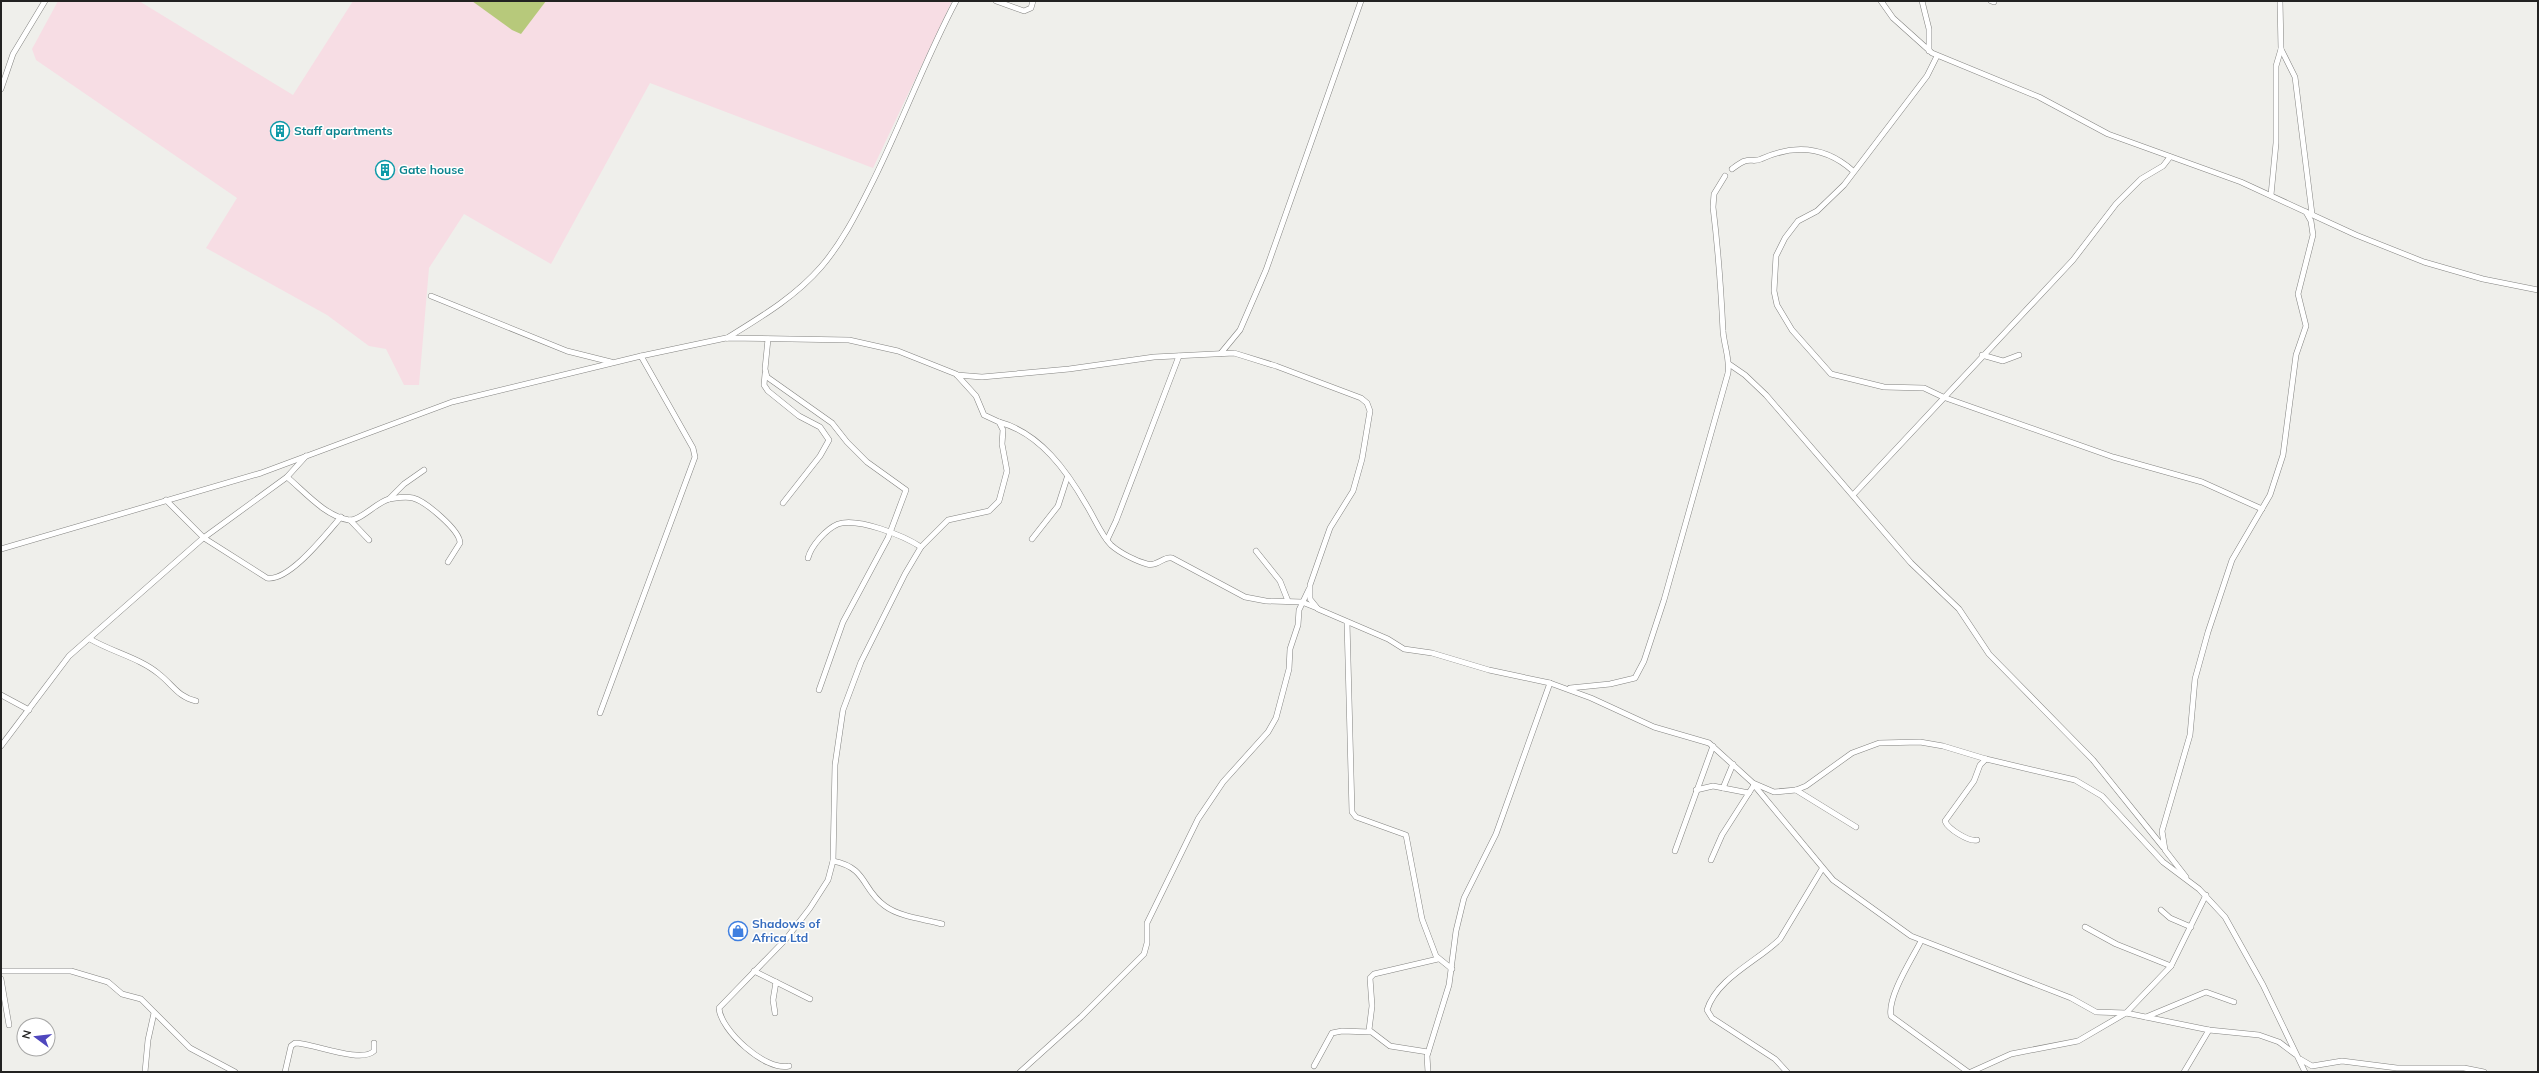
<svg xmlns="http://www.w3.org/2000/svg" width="2539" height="1073" viewBox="0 0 2539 1073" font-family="Mulish,sans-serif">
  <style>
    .industrial { fill: #f7dde4 }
    .green { fill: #b7c97b }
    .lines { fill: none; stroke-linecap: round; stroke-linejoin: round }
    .minor-casing { stroke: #838380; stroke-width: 6 }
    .minor { stroke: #fff; stroke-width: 5 }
    .labels { text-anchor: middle; stroke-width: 3; stroke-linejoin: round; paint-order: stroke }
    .culture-label { font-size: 12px; font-weight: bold; fill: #0d838f; stroke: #fff; text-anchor: start }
    .shop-label { font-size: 12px; font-weight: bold; fill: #366cbe; stroke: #fff; text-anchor: start }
  </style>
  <rect width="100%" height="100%" fill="#efefeb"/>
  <!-- industrial -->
  <path class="industrial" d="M58,1h81l154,94 60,-94h599l-79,167 -223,-85 -99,181 -87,-50 -35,54 -10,117h-15l-18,-36 -17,-3 -42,-31 -121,-67 31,-50 -201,-138 -4,-11z"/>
  <!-- green -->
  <path class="green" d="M472,1h74l-25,33 -9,-4z"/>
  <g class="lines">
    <!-- minor casing -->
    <g class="minor-casing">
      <g id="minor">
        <path d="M996,1l28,10 7,-3 2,-7"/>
        <path d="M1881,1l12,17 39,35 107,44 69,37 133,48 115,53 68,27 59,17 55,11"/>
        <path d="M1922,1l7,28v22"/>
        <path d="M1991,1l3,1"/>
        <path d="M2280,1l1,48 14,28 17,137"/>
        <path d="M1937,56l-10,20 -83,109 -27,26 -19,10 -13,17 -9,18 -2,35 3,14 15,25 39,44 53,13 40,1 19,9 170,60 89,25 60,27"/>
        <path d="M1,89l12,-35 32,-53"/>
        <path d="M1732,169c4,-3 9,-7 13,-8 5,-2 11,1 16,-2 33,-15 64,-13 92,12"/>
        <path d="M2271,195l5,-52v-77l5,-17"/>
        <path d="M431,296l136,55 44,11"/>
        <path d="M727,338c34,-21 68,-41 94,-71 20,-23 35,-52 49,-80 31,-61 54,-126 86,-186"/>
        <path d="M768,339l-3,30 2,8 65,46 15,19 20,20 39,28 -18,48 -45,84 -24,68"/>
        <path d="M1221,353l19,-23 26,-60 95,-269"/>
        <path d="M1982,355l21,6 16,-6"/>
        <path d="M1729,364l16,11 21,20 145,168 48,46 30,45 104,106 70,87"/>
        <path d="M765,374l-1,11 4,6 31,25 21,11 9,13 -9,16 -37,47"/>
        <path d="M957,375l25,2 87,-8 85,-12 80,-4 42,13 85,32 6,5 3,8 -8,48 -9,32 -23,37 -20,57v14l8,10 70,30 16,10 28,4 57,17 61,13 41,15 63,29 55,16 44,40 21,9 22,-2 10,-4 46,-33 27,-10 41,-1 23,4 43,13 89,21 27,16 61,66 36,27 26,28 38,68 42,87"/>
        <path d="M999,422c41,11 68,49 88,84 8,13 14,29 24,39 9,8 25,16 36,19 11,3 16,-8 25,-6l73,39 21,4 36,1 15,6"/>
        <path d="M287,477c18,15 38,39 62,43 10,2 28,-18 40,-21 7,-1 16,-3 24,-1 12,3 47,32 47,45l-12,19"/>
        <path d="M1853,495l220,-235 43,-56 25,-25 22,-13 7,-9"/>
        <path d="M389,499l15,-15 20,-14"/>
        <path d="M166,500l38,38 63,40c22,4 59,-44 74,-61"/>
        <path d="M350,520l19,20"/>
        <path d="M1032,539l26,-33 9,-28"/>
        <path d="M1107,540l9,-19 63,-165"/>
        <path d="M1,549l260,-76 191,-71 189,-46 85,-18 123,2 49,11 58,23 20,22 8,19 15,7 4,8 -1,14 5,27 -8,30 -10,10 -41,9 -27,27 -16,27 -44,88 -18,48 -8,55 -2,96 -5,19 -18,28 -24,31 -67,69c1,22 47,64 70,58"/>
        <path d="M1256,551l24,30 8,20"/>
        <path d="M808,558c3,-12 18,-29 30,-34 20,-7 66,12 83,23"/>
        <path d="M1347,622l5,190 4,5 50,18 16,84 14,37 16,13"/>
        <path d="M90,639c22,13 50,19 69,35 14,11 19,23 37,27"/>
        <path d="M1570,688l40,-4 25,-6 9,-17 20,-61 64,-227c2,-14 -4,-28 -5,-42 -2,-42 -5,-83 -10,-124l1,-13 11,-18"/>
        <path d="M1,695l28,15"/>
        <path d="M600,713l95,-256 -2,-9 -52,-92"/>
        <path d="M1,746l68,-90 133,-117 85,-62 19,-21"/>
        <path d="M1754,785l79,95 78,56 160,62 25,14 30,1 83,17 50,5 20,7 16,12"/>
        <path d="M1723,788l10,-24"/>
        <path d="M1696,790l17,-4 36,7"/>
        <path d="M1796,790l60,37"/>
        <path d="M1977,840c-8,2 -29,-11 -32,-19l29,-40 6,-16 6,-6"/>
        <path d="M1675,851l38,-105"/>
        <path d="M1711,860l11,-25 32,-50"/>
        <path d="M833,861c35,7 28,28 52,45 15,11 39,13 57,18"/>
        <path d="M2186,877l-21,-27 -3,-19 28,-96 5,-56 13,-47 24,-72 38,-65 13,-40 13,-100 10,-29 -8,-32 15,-59 -2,-14 -5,-9"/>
        <path d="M2161,910l9,8 21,9"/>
        <path d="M2085,927l31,17 55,22"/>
        <path d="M1921,941c-9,18 -34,56 -30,75l77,56"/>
        <path d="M1,971h70l37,11 14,12 19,5 49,49 45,24"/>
        <path d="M754,971l56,28"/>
        <path d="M1,979l8,46"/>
        <path d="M775,1013l-2,-13 3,-18"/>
        <path d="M2146,1017l60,-25 28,10"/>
        <path d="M1428,1052l-38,-6 -21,-16 3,-24 -2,-28 4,-4 64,-15"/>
        <path d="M2300,1059l12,7 30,-5 55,7h67l20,4"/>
        <path d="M1314,1066l18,-33 10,-2 28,1"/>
        <path d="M145,1072l3,-32 6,-27"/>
        <path d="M285,1072l6,-26 4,-3c17,0 66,21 79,8v-8"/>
        <path d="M1020,1072l61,-55 63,-63 3,-11v-20l51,-104 25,-37 45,-50 8,-14 13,-49 1,-20 8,-24 1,-15 10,-21"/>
        <path d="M1428,1072l-1,-16 22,-71 7,-54 8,-33 32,-64 54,-151"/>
        <path d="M1787,1072l-12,-13 -63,-41 -5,-8c10,-32 51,-49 73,-71l42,-70"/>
        <path d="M1971,1072l40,-18 67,-13 48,-28 45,-47 35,-71"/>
        <path d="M2184,1072l25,-42"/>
      </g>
    </g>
    <!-- minor -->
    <use href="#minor" class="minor"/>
  </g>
  <!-- icons -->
  <defs>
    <g id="building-ring" transform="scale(1)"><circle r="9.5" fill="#fff" stroke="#0f9aa8" stroke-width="1.5"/><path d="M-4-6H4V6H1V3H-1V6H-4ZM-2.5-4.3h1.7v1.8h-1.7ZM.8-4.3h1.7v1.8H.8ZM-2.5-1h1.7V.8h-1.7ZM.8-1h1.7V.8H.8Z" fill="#0f9aa8"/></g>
    <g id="shop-ring" transform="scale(1)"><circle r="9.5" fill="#fff" stroke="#3f7fe0" stroke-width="1.5"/><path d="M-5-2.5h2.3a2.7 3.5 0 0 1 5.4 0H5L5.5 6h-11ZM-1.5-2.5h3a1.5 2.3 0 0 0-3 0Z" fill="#3f7fe0"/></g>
  </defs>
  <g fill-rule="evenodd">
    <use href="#building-ring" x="280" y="131"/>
    <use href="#building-ring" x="385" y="170"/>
    <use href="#shop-ring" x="738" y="931"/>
  </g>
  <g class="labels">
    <!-- culture labels -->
    <g class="culture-label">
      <text x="294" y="135">Staff apartments</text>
      <text x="399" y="174">Gate house</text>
    </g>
    <!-- shop labels -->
    <g class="shop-label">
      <text x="752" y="928">Shadows of<tspan x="752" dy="14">Africa Ltd</tspan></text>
    </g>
  </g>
  <!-- border -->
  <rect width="2539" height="1073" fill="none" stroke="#222221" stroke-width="4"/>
  <!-- north arrow -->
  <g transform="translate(36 1037) rotate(285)"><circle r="19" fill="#ffffff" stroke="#a7a7a6"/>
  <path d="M0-3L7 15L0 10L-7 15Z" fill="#4f47be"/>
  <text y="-6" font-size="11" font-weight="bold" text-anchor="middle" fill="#222221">N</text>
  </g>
</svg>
